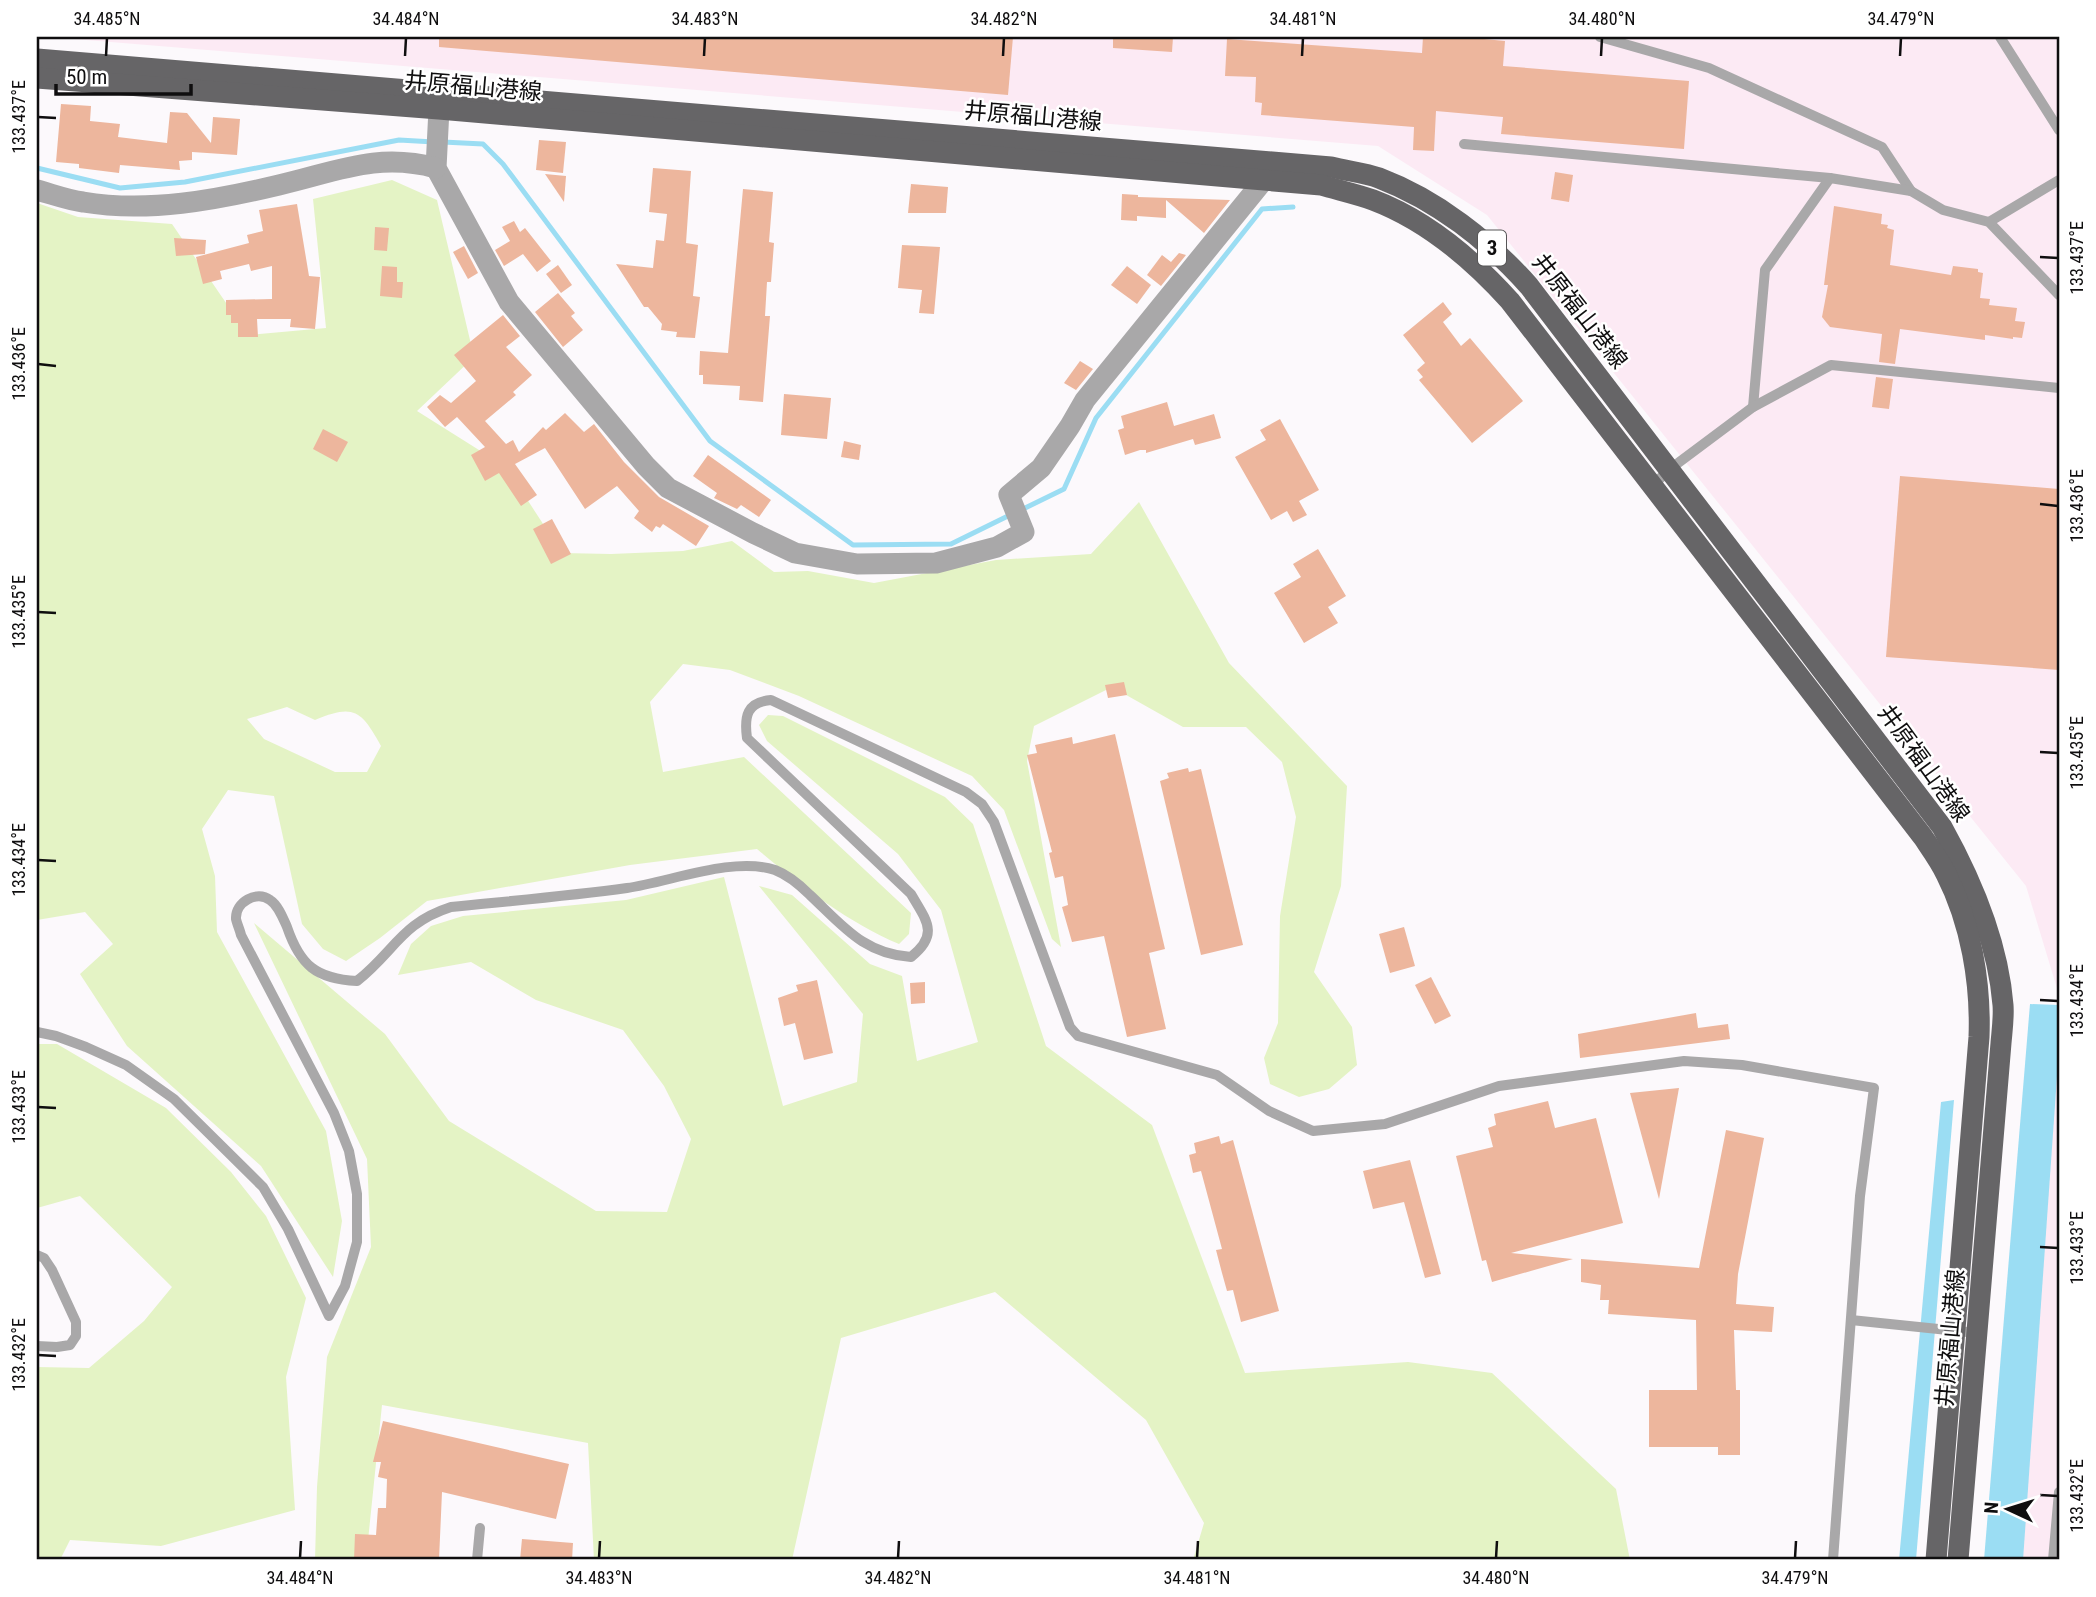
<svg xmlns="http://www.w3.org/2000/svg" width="2096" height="1597" viewBox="0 0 2096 1597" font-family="'Roboto Condensed','Noto Sans JP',sans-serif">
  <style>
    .industrial { fill: #fceaf4 }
    .green { fill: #e4f3c5; fill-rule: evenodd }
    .water { fill: #9bddf3 }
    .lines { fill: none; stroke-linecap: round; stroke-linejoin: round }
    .stream { stroke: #9bddf3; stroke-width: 5 }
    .building { fill: #edb69d }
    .service { stroke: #a9a8a9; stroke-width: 10 }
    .minor { stroke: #a9a8a9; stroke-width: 21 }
    .primary { stroke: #666567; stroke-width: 21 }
    .ticks { fill: none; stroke: #0f0e0f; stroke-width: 2.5 }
    .labels { text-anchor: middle; stroke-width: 5; stroke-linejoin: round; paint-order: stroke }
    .shield { fill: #fff; stroke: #575657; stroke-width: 2 }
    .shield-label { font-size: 21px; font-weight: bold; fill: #0f0e0f }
    .street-label { font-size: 23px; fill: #0f0e0f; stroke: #fff }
    .neatline { fill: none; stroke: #0f0e0f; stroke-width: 2.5 }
    .ticks-label { font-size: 18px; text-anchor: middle; fill: #0f0e0f }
  </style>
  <rect width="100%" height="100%" fill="#fcf9fc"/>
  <!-- industrial -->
  <g class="industrial">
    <path d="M50,37h2009v958l-33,-109 -539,-671 -109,-69z"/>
    <path d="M2059,1041v519h-43z"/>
  </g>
  <!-- green -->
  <g class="green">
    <path d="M392,180l45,20 37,157 -57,54 89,56 56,86 49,1 72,-3 49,-10 42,31 34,-1 66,12 122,-23 95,-6 48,-52 90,161 118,123 -6,100 -27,86 38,55 5,38 -28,24 -30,8 -29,-13 -6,-26 14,-35 2,-107 16,-99 -14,-55 -36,-35h-63l-71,-40 -78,39 -7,35 34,186 -9,-8 -48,-129 -32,-34 -173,-80 -69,-26 -47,-6 -33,38 13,70 81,-15 167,156 -2,21 -10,10c-52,-22 -99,-59 -142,-95l-127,16 -203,36 -47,37 -34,23 -23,-12 -21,-25 -28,-128 -46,-6 -26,39 13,47 2,56 109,199 16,90 -9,56 -72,-111 -134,-120 -47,-72 33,-30 -28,-32 -48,8v-717l41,14 94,7 76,111 78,-7 -13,-129zM287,707l28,13c39,-16 46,-10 66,26l-14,26h-32l-71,-33 -17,-20z"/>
    <path d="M768,715l15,1 162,81 28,27 73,222 106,79 93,248 163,-11 84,11 124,116 14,71h-437l11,-37 -58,-103 -151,-128 -154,46 -49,222h-198l-6,-117 -206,-38 -16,155h-51l2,-73 10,-130 44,-110 -4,-88 -113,-236 131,111 64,87 147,90 71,1 24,-73 -27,-53 -41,-56 -87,-30 -65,-38 -73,13 13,-31 20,-18 32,-10 163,-16 98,-23 59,229 74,-24 6,-68 -104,-128 33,9 78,69 32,12 15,85 61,-19 -37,-132 -43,-56 -131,-113 -8,-16z"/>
    <path d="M37,1044h20l109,64 65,64 35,44 40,82 -20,79 9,133 -134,36 -91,-6 -10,20h-23v-193l52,1 55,-47 28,-34 -92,-91 -43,12z"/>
  </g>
  <!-- water -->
  <g class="water">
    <path d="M2030,1004l29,1v43l-36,512h-39z"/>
    <path d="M1954,1100l-38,460h-17l42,-458z"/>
  </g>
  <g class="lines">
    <!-- stream -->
    <g class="stream">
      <path d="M443,142l40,2 20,20 207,277 143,104 98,-1 61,-30"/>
      <path d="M37,168l83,20 65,-6 214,-42 35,2"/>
      <path d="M1021,510l43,-21 32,-71 166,-209 31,-2"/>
    </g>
  </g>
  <!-- building -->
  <g class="building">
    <path d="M439,37h574l-5,58 -569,-48z"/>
    <path d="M1113,37h60l-1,15 -59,-4z"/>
    <path d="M1423,37h40l42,4 -2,25 186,15 -5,68 -183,-15 2,-17 -67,-6 -2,40 -21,-1 1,-23 -153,-12 1,-12 -7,-1 1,-25 -31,-1 2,-37 195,14z"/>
    <path d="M61,104l30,2 -1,15 30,3 -2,13 49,6 3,-31 17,1 24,30 2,-26 27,2 -3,36 -45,-3v8l-13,1 1,9 -60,-5 -1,8 -40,-5v-4l-23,-2z"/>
    <path d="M539,140l27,2 -3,31 -27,-3z"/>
    <path d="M653,168l38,3 -5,72 12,2 -5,51 7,1 -5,41 -19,-1 1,-5 -16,-2 1,-6 -14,-17h-4l-28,-43 37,4 3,-28 8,1 3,-27 -18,-2z"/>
    <path d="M1555,172l18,3 -4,27 -18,-3z"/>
    <path d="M545,174l21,2 -2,26z"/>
    <path d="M911,184l37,3 -2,26h-38z"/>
    <path d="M743,189l30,3 -4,50 5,1 -3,39h-4l-2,34h5l-7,86 -24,-2 1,-14 -37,-2v-9h-4l1,-24 28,2z"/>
    <path d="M1122,194l16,1v2l92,3 -26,33 -38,-33v18l-29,-2v5l-16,-1z"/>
    <path d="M297,204l12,72 11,1 -5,52 -25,-2 1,-8h-34l1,18h-20v-14h-7v-8h-5v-15l46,-1v-33l-21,5 -2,-7 -29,7 2,8 -19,5 -7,-27 53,-14 -2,-8 16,-4 -4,-21z"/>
    <path d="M1834,206l48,8 -1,10 7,1 -1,3 7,2 -4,35 61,10 2,-9 25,3v3l5,1 -3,25 10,1 -1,6 28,3 -2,13 10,1 -3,16 -9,-1v2l-28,-4v5l-85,-11 -5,35 -16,-2 3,-28 -52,-7 -8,-10 6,-32h-4z"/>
    <path d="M514,221l6,11 5,-4 26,33 -14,11 -14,-18 -19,12 -9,-16 15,-9 -8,-14z"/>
    <path d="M375,227l14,1 -2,23 -13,-1z"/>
    <path d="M174,238l32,2 -1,14 -29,2z"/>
    <path d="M902,245l38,2 -6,67 -15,-1 3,-23 -24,-2z"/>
    <path d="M464,246l14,27 -10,6 -15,-27z"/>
    <path d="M1179,253l7,2 -25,31 -14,-11 15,-20 9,7z"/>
    <path d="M558,265l14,20 -11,8 -15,-19z"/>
    <path d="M382,266l15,1v15h6l-1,16 -22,-2z"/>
    <path d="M1127,266l24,19 -14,19 -26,-19z"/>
    <path d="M558,293l17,20 -4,3 12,14 -20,17 -28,-35z"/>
    <path d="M1443,302l9,12 -9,8 18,24 9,-8 53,63 -51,42 -53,-63 4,-3 -6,-7 8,-7 -22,-28z"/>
    <path d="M503,315l17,21 -14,11 26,28 -19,17 3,3 -31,26 21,23 7,-4 6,12 24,-25 3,3 19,-17 19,19 10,-8 30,38 35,35 50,29 -13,20 -33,-22 -3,4 -4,-2 -4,6 -18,-14 5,-7 -22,-25 -32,23 -40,-61 -30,16 22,31 -16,11 -22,-33 -14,8 -14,-26 14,-8 -28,-30 -12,10 -18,-20 13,-12 11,8 25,-22 -22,-26z"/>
    <path d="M1080,361l13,8 -17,21 -12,-7z"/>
    <path d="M1876,377l17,2 -4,30 -17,-2z"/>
    <path d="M784,394l47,4 -4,41 -46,-4z"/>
    <path d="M1167,402l7,24 40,-12 7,24 -26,7 -2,-6 -47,14v-3h-6l-15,5 -7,-25 6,-2 -3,-12z"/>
    <path d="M1280,419l39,71 -20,11 8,14 -14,7 -6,-11 -16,9 -36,-63 31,-17 -6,-10z"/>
    <path d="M323,429l25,13 -11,20 -24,-13z"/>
    <path d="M844,441l17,4 -2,15 -18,-3z"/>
    <path d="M708,455l63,45 -12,17 -18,-12 -4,4 -23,-11 3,-5 -24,-17z"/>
    <path d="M1900,476l159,13v181l-173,-13z"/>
    <path d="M552,519l19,35 -20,10 -18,-35z"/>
    <path d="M1318,549l28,47 -18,11 10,16 -34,20 -30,-50 27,-16 -8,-13z"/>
    <path d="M1124,682l3,13 -19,3 -3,-13z"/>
    <path d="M1115,734l50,215 -16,4 17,76 -39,8 -23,-101 -32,6 -10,-35 6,-2 -5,-29 -8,2 -6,-25 3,-1 -25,-97 10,-2 -2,-8 37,-8 1,7z"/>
    <path d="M1188,768l1,4 12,-3 42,176 -42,10 -41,-174 9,-3 -2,-5z"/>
    <path d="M1404,927l11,39 -25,7 -11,-39z"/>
    <path d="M1431,977l20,39 -16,8 -20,-39z"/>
    <path d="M817,980l16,73 -29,7 -9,-37 -11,3 -6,-28 20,-7 -2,-6z"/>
    <path d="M925,982v21l-14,1 -1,-21z"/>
    <path d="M1696,1013l2,15 30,-4 2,15 -150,19 -2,-24z"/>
    <path d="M1679,1088l-20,111 -29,-106z"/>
    <path d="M1548,1101l7,27 41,-10 27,105 -112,30 62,6 -81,23 -6,-22 -4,1 -26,-105 37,-9 -5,-19 8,-3 -2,-11z"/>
    <path d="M1726,1130l38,8 -26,136 -2,30 38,3 -2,25 -38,-2 2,60h4v65h-22v-8h-69v-57h48l-1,-70 -88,-6 1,-14h-9l1,-15 -20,-3v-23l118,9z"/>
    <path d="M1219,1136l2,8 12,-4 46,171 -38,11 -8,-32 -6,1 -5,-18 -6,-23 6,-1 -21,-78 -8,2 -4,-18 7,-2 -2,-10z"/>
    <path d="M1410,1160l31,114 -16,4 -21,-76 -31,7 -10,-38z"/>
    <path d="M383,1421l186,43 -13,55 -114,-27 -3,68h-85l1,-26 21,1 2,-27h8l1,-29 -9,-2 3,-15h-8z"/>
    <path d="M522,1539l51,4 -1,17h-52z"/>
  </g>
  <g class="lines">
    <!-- service -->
    <g class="service">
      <path d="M1600,37l109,31 173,79 29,44"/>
      <path d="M2000,37l59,93"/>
      <path d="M1464,144l366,34 81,13 32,19 46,12 70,73"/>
      <path d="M1989,222l70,-42"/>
      <path d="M1753,407l12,-137 65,-92"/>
      <path d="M1653,485l17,-16 83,-62 78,-42 228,23"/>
      <path d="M37,1032l19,4 30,11 40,18 48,34 89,88 25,42 41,87 16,-30 12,-44v-48l-8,-43 -15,-38 -93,-178c-1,-5 -4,-11 -5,-16 -1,-17 21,-29 34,-19 8,5 13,18 17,27 13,38 29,52 70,54 38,-30 44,-58 94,-74 59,-6 118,-11 176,-19 43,-6 106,-32 148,-18 13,5 25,15 35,25 33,31 54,59 101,62 29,-23 15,-37 0,-63l-164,-156c-3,-22 0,-36 24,-38l195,92 16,12 12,18 76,205 8,9 139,39 52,36 44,20 72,-7 114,-38 185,-25 58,4 132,23 -14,108 -27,364"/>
      <path d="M37,1255l7,3 8,12 24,52v14l-6,9 -13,2 -20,-1"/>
      <path d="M1851,1320l126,13"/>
      <path d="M477,1560l3,-32"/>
      <path d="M2053,1560l6,-68"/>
    </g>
    <!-- minor -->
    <g class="minor">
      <path d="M439,109l-3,59 73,134 137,164 22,22 85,45 42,20 62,11 79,-1 61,-16 27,-15 -15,-37 32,-27 29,-42 15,-26 178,-219"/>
      <path d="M37,190c15,4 31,10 46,12 65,11 133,-2 196,-17 57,-13 98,-33 157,-17"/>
    </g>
    <!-- primary -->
    <g class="primary">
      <path d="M37,59l1294,108c16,4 34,6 48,11 58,22 110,63 150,108l413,541c30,54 56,115 61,178 1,12 -1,26 -2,38l-43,517"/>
      <path d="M37,78l402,31 882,76c17,5 35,9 52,15 53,20 100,60 137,101l413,536c8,12 17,24 23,37 25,49 35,109 33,163l-43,523"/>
    </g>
  </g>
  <!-- ticks -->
  <path class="ticks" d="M106,56l1,-18M405,56l1,-18M704,56l1,-18M1003,56l1,-18M1302,56l1,-18M1601,56l1,-18M1900,56l1,-18M38,117l18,1M2040,257l18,1M38,364l18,2M2040,504l18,2M38,612l18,1M2040,752l18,1M38,860l18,1M2040,1000l18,1M38,1107l18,1M2040,1247l18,1M38,1355l18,1M2040,1495l18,1M300,1558l1,-17M599,1558l1,-17M898,1558l1,-17M1197,1558l1,-17M1496,1558l1,-17M1795,1558l1,-17"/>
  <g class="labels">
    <!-- shield labels -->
    <rect class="shield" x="1478" y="230.5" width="28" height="35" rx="5"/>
    <g class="shield-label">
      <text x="1492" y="255">3</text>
    </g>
    <!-- street labels -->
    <g class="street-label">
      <text transform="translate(473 86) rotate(5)" y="8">井原福山港線</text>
      <text transform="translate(1033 116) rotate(5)" y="8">井原福山港線</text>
      <text transform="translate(1580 311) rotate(52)" y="8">井原福山港線</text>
      <text transform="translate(1924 763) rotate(54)" y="8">井原福山港線</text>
      <text transform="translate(1950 1338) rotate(-85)" y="8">井原福山港線</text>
    </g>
  </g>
  <!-- border -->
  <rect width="2096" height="1597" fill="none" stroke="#ffffff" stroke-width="77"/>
  <!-- north arrow -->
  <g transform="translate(2008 1509) rotate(274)" stroke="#ffffff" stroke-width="5" paint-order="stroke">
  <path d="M0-5L12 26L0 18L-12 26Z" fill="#0f0e0f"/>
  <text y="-10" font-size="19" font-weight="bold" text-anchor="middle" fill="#0f0e0f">N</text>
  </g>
  <!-- scale -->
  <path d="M56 84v10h135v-10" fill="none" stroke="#0f0e0f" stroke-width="3.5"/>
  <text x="66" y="84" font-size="21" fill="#0f0e0f" stroke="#ffffff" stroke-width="5" paint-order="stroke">50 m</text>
  <rect x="38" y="38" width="2020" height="1520" class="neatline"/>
  <g class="ticks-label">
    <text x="107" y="25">34.485°N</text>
    <text x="406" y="25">34.484°N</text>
    <text x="705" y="25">34.483°N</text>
    <text x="1004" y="25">34.482°N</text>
    <text x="1303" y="25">34.481°N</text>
    <text x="1602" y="25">34.480°N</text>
    <text x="1901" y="25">34.479°N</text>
    <text transform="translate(19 117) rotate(-90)" y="6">133.437°E</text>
    <text transform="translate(2077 258) rotate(-90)" y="6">133.437°E</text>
    <text transform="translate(19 364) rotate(-90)" y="6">133.436°E</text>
    <text transform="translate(2077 506) rotate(-90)" y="6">133.436°E</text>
    <text transform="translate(19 612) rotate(-90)" y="6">133.435°E</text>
    <text transform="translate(2077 753) rotate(-90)" y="6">133.435°E</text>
    <text transform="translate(19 860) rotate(-90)" y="6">133.434°E</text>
    <text transform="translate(2077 1001) rotate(-90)" y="6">133.434°E</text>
    <text transform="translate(19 1107) rotate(-90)" y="6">133.433°E</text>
    <text transform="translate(2077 1248) rotate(-90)" y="6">133.433°E</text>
    <text transform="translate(19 1355) rotate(-90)" y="6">133.432°E</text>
    <text transform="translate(2077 1496) rotate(-90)" y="6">133.432°E</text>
    <text x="300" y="1584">34.484°N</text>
    <text x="599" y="1584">34.483°N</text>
    <text x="898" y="1584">34.482°N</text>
    <text x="1197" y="1584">34.481°N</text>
    <text x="1496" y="1584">34.480°N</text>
    <text x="1795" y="1584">34.479°N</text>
  </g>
</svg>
